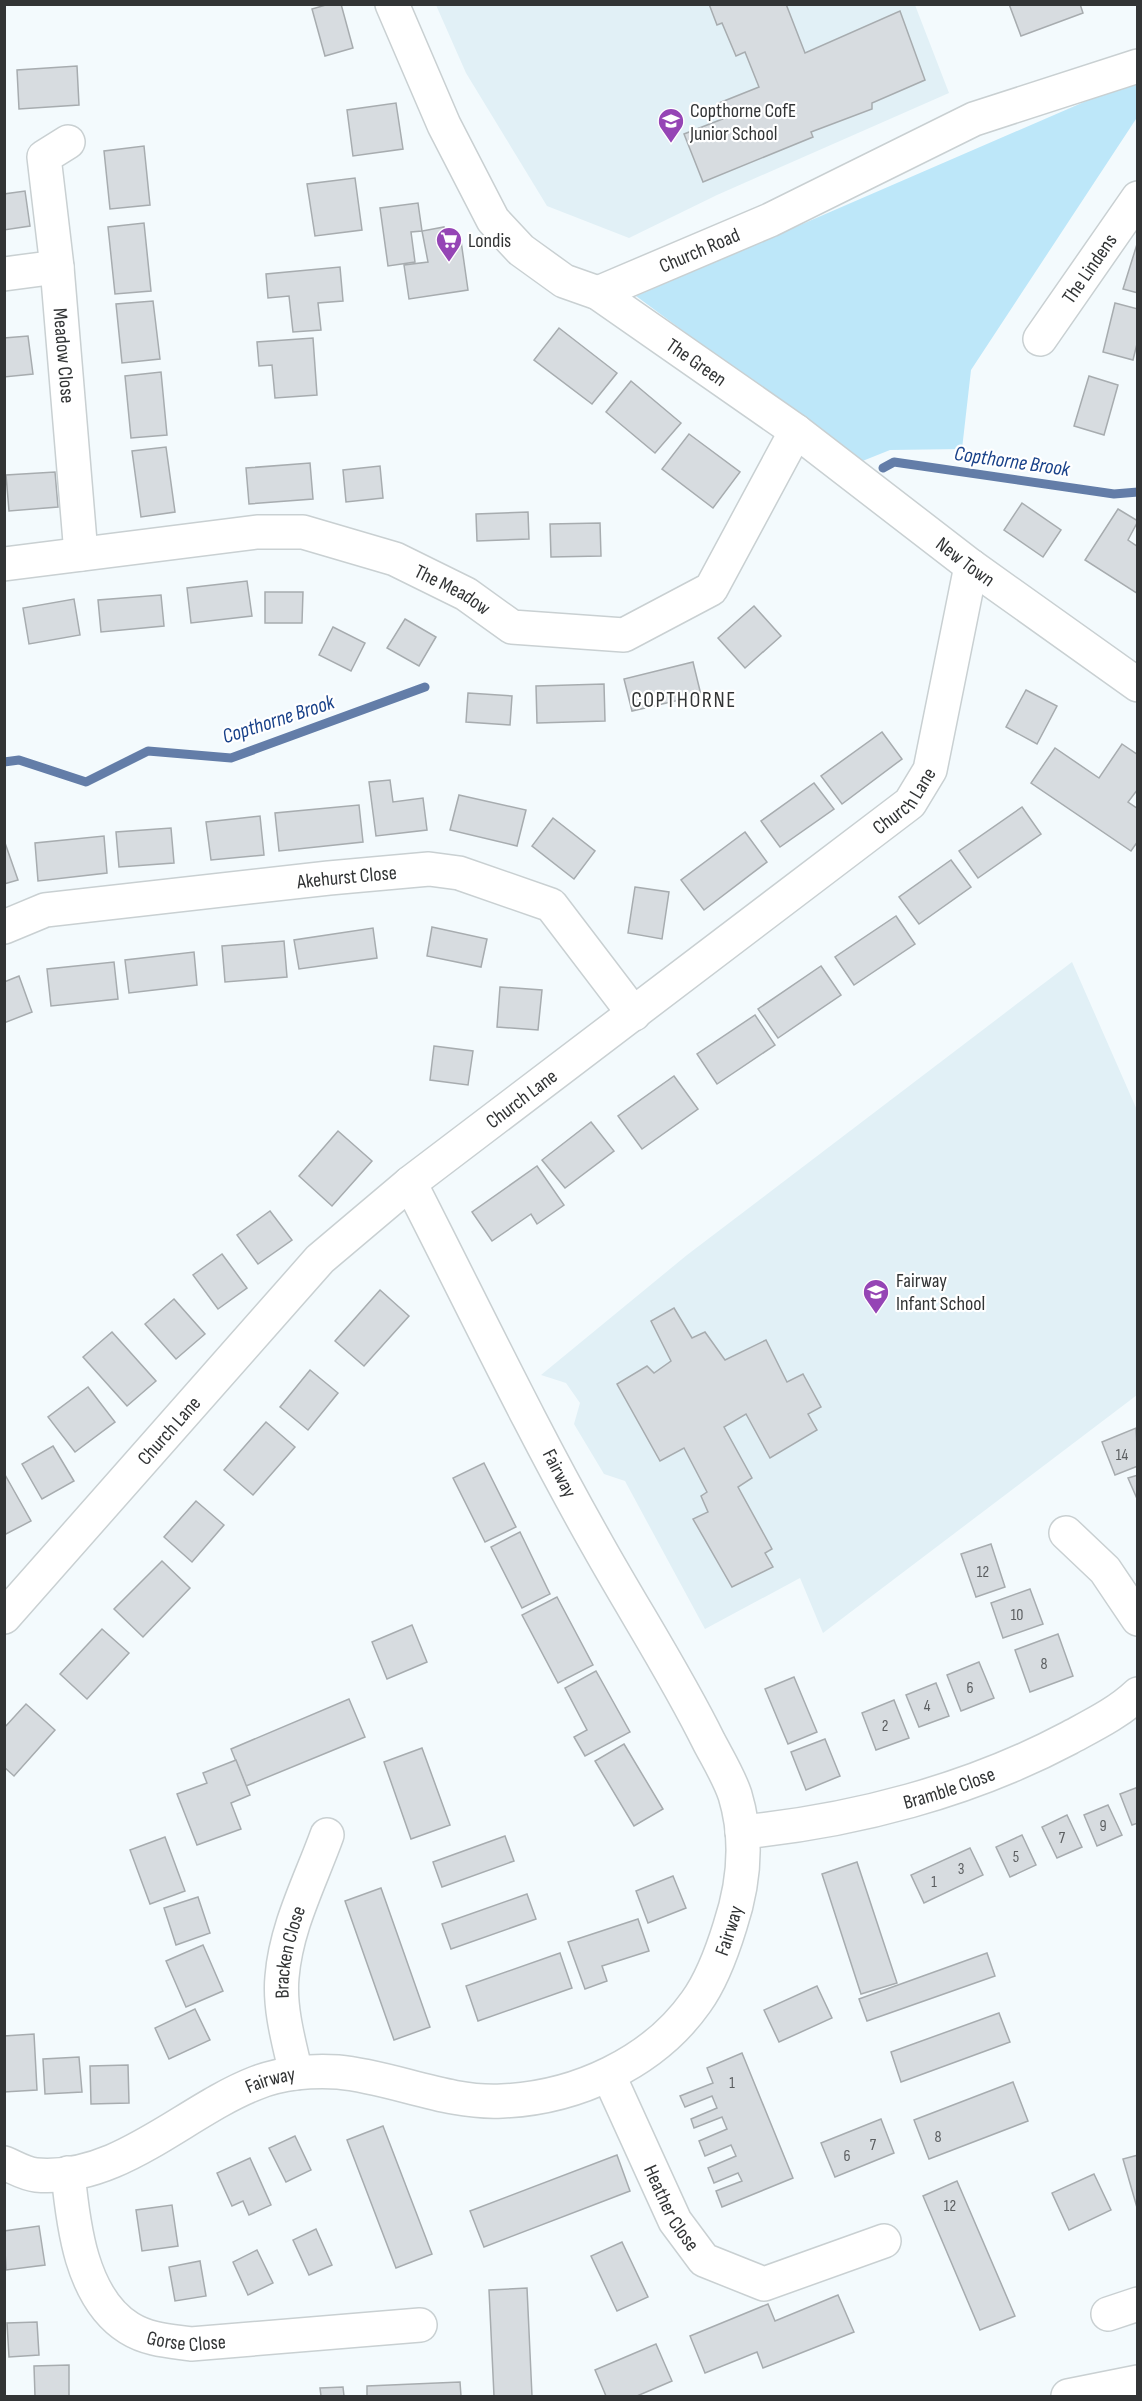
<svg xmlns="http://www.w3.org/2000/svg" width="1142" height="2401" viewBox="0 0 1142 2401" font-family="'Sofia Sans Condensed',sans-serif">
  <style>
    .built { fill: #e1f0f6 }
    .green { fill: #bde7f9 }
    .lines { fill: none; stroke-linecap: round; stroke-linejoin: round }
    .stream { stroke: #637da8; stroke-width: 9 }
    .building { fill: #d7dce0; stroke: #a7acaf; stroke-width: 1.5 }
    .minor-casing { stroke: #c9d0d2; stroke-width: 36 }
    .highway-casing { stroke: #c9d0d2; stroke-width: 36 }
    .minor { stroke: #fff; stroke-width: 33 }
    .highway { stroke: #fff; stroke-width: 33 }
    .labels { text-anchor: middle; stroke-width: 4.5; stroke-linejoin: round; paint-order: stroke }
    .number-label { font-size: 16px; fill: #5b5e60 }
    .poi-label { font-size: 20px; fill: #323435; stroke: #fff; text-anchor: start }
    .street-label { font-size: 20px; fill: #323435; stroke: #fff }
    .water-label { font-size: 21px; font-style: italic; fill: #184189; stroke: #fff }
    .quarter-label { font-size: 22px; letter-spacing: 1.5px; fill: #323435; stroke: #fff }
  </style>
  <rect width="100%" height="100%" fill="#f3fafd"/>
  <!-- built -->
  <g class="built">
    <path d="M436,5h479l34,88 -232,102 -88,43 -82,-32 -81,-133z"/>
    <path d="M1072,962l65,148v285l-314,238 -23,-55 -95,51 -80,-148 -21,-7 -30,-50 6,-21 -14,-20 -25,-8 146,-120z"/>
  </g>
  <!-- green -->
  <path class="green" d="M1137,79l-1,40 -165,251 -9,79 -72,1 -30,12 -224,-166z"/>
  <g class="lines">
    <!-- stream -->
    <g class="stream">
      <path d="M883,468l11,-6 220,32 24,-2"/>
      <path d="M4,762l15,-2 67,22 62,-31 83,7 194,-71"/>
    </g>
  </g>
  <!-- building -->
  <g class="building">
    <path d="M329,4h12l12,44 -28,8 -13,-47z"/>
    <path d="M709,4h77l19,49 95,-42 25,69 -53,23v6l-61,23 2,5 -110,45 -19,-48 41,-16 -6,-15 40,-16 -14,-35 -9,4 -14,-33 -5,2z"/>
    <path d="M1009,4h71l3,9 -62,23z"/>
    <path d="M77,66l2,39 -60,4 -2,-39z"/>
    <path d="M396,103l7,46 -50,7 -6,-46z"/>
    <path d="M144,146l6,59 -40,4 -6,-58z"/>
    <path d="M355,178l7,52 -47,6 -8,-52z"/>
    <path d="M25,191l5,35 -26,4v-36z"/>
    <path d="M418,203l4,28 -11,1 4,30 -27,4 -8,-58z"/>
    <path d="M144,223l7,68 -36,3 -7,-67z"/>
    <path d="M444,227l2,17 15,-3 7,49 -59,9 -5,-34 24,-3 -6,-31z"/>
    <path d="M1138,241v52l-15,-4z"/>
    <path d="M340,267l3,34 -25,2 3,27 -28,2 -4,-36 -21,2 -2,-24z"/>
    <path d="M153,301l7,58 -38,4 -6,-59z"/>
    <path d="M1115,303l23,6v31l-5,20 -30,-8z"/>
    <path d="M559,328l58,45 -25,31 -58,-44z"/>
    <path d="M28,336l5,38 -29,3v-39z"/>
    <path d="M313,338l4,57 -42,3 -3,-33 -13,1 -2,-24z"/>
    <path d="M161,372l6,63 -36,3 -6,-62z"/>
    <path d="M1089,376l29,9 -14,50 -30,-9z"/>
    <path d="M631,381l50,42 -26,30 -49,-41z"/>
    <path d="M689,434l51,38 -27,36 -51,-39z"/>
    <path d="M166,447l9,65 -34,5 -9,-66z"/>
    <path d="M310,463l3,36 -64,5 -3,-36z"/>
    <path d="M380,466l3,32 -37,4 -3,-32z"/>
    <path d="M55,472l3,35 -49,4 -3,-36z"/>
    <path d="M1022,503l39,27 -18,27 -39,-27z"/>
    <path d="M1118,509l20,12 -10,19 10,7v47l-53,-34z"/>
    <path d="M528,512l1,27 -52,2 -1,-27z"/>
    <path d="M600,523l1,33 -50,1 -1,-33z"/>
    <path d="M247,581l5,35 -61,7 -4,-35z"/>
    <path d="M265,592h38l-1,31h-37z"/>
    <path d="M161,595l3,31 -63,6 -3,-32z"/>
    <path d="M74,599l6,36 -51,9 -6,-36z"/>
    <path d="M754,606l27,30 -36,32 -27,-30z"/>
    <path d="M405,619l31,18 -17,29 -32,-18z"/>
    <path d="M333,627l32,16 -14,28 -32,-16z"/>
    <path d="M693,662l8,33 -69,16 -8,-32z"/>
    <path d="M604,684l1,37 -68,2 -1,-37z"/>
    <path d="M1026,690l31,16 -20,38 -31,-17z"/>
    <path d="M468,693l44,3 -2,29 -44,-3z"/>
    <path d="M882,732l20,27 -60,45 -21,-28z"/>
    <path d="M1122,744l16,11v34l-10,13 10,7v32l-7,10 -100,-68 24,-35 44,30z"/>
    <path d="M390,780l3,22 30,-4 4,32 -51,6 -7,-54z"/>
    <path d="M814,783l20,26 -54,38 -19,-26z"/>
    <path d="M459,795l67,15 -9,36 -67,-16z"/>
    <path d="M359,805l4,37 -84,9 -4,-38z"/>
    <path d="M1022,807l19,27 -63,44 -19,-27z"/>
    <path d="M260,816l4,39 -53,5 -5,-38z"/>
    <path d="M553,818l42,33 -21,28 -42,-33z"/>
    <path d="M171,828l3,35 -55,4 -3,-35z"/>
    <path d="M745,832l22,30 -63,48 -23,-30z"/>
    <path d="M104,836l3,37 -69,8 -3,-38z"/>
    <path d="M4,840l14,40 -14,4z"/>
    <path d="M951,860l20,27 -52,37 -20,-27z"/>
    <path d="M635,887l34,5 -7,47 -34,-6z"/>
    <path d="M896,916l19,28 -61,41 -19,-28z"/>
    <path d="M432,927l55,12 -6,28 -54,-11z"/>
    <path d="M373,928l4,30 -78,11 -5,-29z"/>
    <path d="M284,941l3,36 -62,5 -3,-36z"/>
    <path d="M194,952l3,33 -68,8 -4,-33z"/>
    <path d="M114,962l4,37 -67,7 -4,-37z"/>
    <path d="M821,966l20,29 -63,43 -20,-29z"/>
    <path d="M19,976l13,36 -28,11v-41z"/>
    <path d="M500,987l42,3 -4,40 -41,-3z"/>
    <path d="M755,1015l20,30 -58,39 -20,-30z"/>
    <path d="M434,1046l39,5 -5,34 -38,-5z"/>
    <path d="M674,1076l24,33 -56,40 -24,-33z"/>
    <path d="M591,1122l23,29 -49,37 -23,-28z"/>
    <path d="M338,1131l34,30 -40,45 -33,-30z"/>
    <path d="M537,1166l27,39 -27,19 -6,-10 -39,27 -20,-29z"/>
    <path d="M270,1211l22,29 -34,24 -21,-29z"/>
    <path d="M222,1254l25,34 -29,21 -25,-34z"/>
    <path d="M380,1290l29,26 -45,50 -29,-25z"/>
    <path d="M174,1299l31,35 -29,25 -31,-35z"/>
    <path d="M674,1308l18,30 13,-6 20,28 41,-20 21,42 16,-8 18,33 -13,7 9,16 -47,28 -24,-44 -22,13 28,51 -14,9 34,62 -7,4 8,14 -41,20 -39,-68 15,-7 -7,-16 6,-4 -23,-44 -24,13 -43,-77 30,-18 7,7 17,-12 -20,-40z"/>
    <path d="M112,1332l44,49 -29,25 -44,-49z"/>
    <path d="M310,1370l28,23 -30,37 -28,-23z"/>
    <path d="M88,1387l27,35 -40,30 -27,-35z"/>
    <path d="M266,1422l29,25 -42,48 -29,-25z"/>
    <path d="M1136,1428l2,38 -23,9 -13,-33z"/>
    <path d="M53,1446l21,35 -32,18 -20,-35z"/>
    <path d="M484,1463l32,64 -31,15 -32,-64z"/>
    <path d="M4,1473l27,48 -27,14z"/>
    <path d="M1138,1475v26l-10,-23z"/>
    <path d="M196,1501l28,24 -32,37 -28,-25z"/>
    <path d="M520,1532l30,62 -28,14 -31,-61z"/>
    <path d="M991,1544l14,43 -29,10 -15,-43z"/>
    <path d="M162,1561l28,27 -47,49 -29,-28z"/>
    <path d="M1030,1589l13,35 -40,14 -12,-35z"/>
    <path d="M557,1597l36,68 -35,18 -36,-68z"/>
    <path d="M412,1625l15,37 -40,17 -15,-37z"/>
    <path d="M102,1629l27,24 -42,46 -27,-25z"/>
    <path d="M1058,1634l15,42 -43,16 -15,-42z"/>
    <path d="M979,1662l15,36 -33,13 -14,-36z"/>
    <path d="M596,1671l34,61 -45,24 -11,-19 13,-7 -22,-42z"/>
    <path d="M794,1677l23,55 -29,12 -23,-55z"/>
    <path d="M936,1683l13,33 -30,11 -13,-32z"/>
    <path d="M349,1699l16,38 -119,49 -15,-37z"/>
    <path d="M894,1700l15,38 -33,12 -14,-37z"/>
    <path d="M26,1704l29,26 -41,46 -10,-9v-39z"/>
    <path d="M825,1739l15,37 -34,14 -15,-38z"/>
    <path d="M624,1744l39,65 -29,17 -39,-65z"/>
    <path d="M422,1748l28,77 -39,14 -27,-77z"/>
    <path d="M236,1760l14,35 -19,8 10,26 -44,16 -20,-51 30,-11 -4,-10z"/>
    <path d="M1138,1787v36l-6,2 -12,-31z"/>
    <path d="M1108,1805l14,30 -25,11 -13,-31z"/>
    <path d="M1067,1815l15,32 -25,11 -15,-31z"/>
    <path d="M1022,1835l14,30 -26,12 -14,-30z"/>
    <path d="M505,1836l9,25 -72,26 -9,-25z"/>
    <path d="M165,1837l20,54 -35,13 -20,-54z"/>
    <path d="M970,1848l13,27 -59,28 -13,-28z"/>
    <path d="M857,1862l40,121 -36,11 -39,-120z"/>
    <path d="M673,1876l13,32 -38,15 -12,-32z"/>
    <path d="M381,1888l49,139 -36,13 -49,-139z"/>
    <path d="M527,1894l9,25 -85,30 -9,-25z"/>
    <path d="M198,1897l12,36 -34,12 -12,-37z"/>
    <path d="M638,1919l11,32 -47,15 5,15 -22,8 -17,-47z"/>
    <path d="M203,1945l20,46 -37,16 -20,-46z"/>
    <path d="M560,1953l12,35 -94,33 -12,-35z"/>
    <path d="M987,1953l8,23 -128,45 -8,-22z"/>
    <path d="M817,1986l15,32 -53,24 -15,-32z"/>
    <path d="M195,2009l15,31 -41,19 -14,-31z"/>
    <path d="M999,2013l11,29 -109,40 -10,-30z"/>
    <path d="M34,2034l3,56 -33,2v-56z"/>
    <path d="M742,2053l51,125 -71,29 -6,-16 26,-10 -4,-8 -24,10 -6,-15 28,-12 -5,-11 -26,11 -6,-15 28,-12 -5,-12 -28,11 -3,-9 26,-11 -5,-12 -27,11 -5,-11 33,-13 -6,-15z"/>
    <path d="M79,2057l3,35 -37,2 -2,-35z"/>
    <path d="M128,2065l1,38 -38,1 -1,-38z"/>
    <path d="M1013,2082l15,39 -99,38 -15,-39z"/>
    <path d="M881,2119l13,34 -59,24 -14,-34z"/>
    <path d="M383,2126l49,128 -36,14 -49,-128z"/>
    <path d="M295,2136l16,34 -25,12 -17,-34z"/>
    <path d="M617,2155l13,36 -146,56 -14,-36z"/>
    <path d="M1138,2155v56l-15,-52z"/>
    <path d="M250,2158l21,47 -22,10 -6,-14 -11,5 -15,-33z"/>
    <path d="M1094,2174l17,36 -42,20 -17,-37z"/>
    <path d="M957,2181l58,135 -35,14 -57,-134z"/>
    <path d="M172,2205l6,41 -36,5 -6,-41z"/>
    <path d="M39,2226l6,39 -39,5 -2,-39z"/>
    <path d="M316,2229l16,36 -23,10 -16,-35z"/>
    <path d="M622,2242l26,55 -31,14 -26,-55z"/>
    <path d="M257,2250l16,33 -25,12 -15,-33z"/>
    <path d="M200,2261l6,35 -31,5 -6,-34z"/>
    <path d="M527,2288l5,108h-38l-5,-106z"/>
    <path d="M838,2295l16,37 -91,36 -6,-16 -52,21 -15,-37 78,-32 7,17z"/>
    <path d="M37,2322l2,33 -30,2 -2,-34z"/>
    <path d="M656,2344l16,37 -35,15h-31l-11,-26z"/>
    <path d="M69,2365v31h-34l-1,-30z"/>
    <path d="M460,2382l1,14h-94v-10z"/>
    <path d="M343,2387l1,9h-23l-1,-8z"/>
  </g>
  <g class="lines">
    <!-- minor casing -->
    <g class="minor-casing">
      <g id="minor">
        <path id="s1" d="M392,4l52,121 49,95 28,30 43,31 34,12 198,138 175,135 167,119"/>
        <path id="s2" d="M68,142l-24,15 13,110 24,287"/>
        <path d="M4,274l53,-7"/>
        <path id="s3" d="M598,293l172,-73 204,-101 164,-53"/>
        <path id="s4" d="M1040,339l98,-141"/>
        <path id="s5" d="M4,564l253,-32h46l92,27 71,35 46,33 112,8 87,-46 85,-158"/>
        <path id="s6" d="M4,927l41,-17 284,-32 100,-9 30,4 92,32 83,109"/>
        <path d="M1066,1533l39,37 33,49"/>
        <path id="s7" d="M4,1617l316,-358 90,-76 500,-380 20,-33 41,-204"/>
        <path id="s8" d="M742,1832c112,-11 227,-41 327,-94 24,-13 49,-25 69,-44"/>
        <path id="s9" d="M296,2073c-7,-30 -17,-65 -14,-96 4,-50 28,-95 45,-142"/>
        <path id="s10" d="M609,2076l66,145 29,39 60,24 120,-43"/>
        <path id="s11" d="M4,2163c10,4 21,11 32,12 83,7 148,-64 220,-92 25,-10 56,-13 82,-11 55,5 109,32 164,29 74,-3 151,-38 194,-99 16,-22 26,-50 34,-76 14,-42 18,-88 5,-131 -6,-18 -17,-36 -26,-53 -33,-67 -74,-130 -111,-196 -67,-118 -126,-242 -188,-363"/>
        <path id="s12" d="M68,2173c5,51 13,125 61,155 19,12 41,13 62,16l229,-19"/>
        <path d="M1108,2314l30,-10"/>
      </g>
    </g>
    <!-- highway casing -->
    <g class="highway-casing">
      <path id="highway" d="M1068,2396l70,-14"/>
    </g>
    <!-- minor -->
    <use href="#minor" class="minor"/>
    <!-- highway -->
    <use href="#highway" class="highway"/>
  </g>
  <!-- icons -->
  <defs>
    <g id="school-pin" transform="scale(1.35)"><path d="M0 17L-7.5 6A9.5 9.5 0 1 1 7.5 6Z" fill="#9545b5" stroke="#fff"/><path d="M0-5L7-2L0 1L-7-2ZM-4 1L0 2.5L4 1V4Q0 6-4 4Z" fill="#fff"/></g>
    <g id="supermarket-pin" transform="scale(1.35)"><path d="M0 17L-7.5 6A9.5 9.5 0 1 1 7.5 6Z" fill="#9545b5" stroke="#fff"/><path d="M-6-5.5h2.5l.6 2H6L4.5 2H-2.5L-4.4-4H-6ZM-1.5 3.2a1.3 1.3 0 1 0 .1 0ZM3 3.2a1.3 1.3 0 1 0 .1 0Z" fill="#fff"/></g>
  </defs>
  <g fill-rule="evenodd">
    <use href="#school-pin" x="671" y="121"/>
    <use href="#supermarket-pin" x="449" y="240"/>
    <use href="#school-pin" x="876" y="1292"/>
  </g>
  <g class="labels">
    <!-- number labels -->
    <g class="number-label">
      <text x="1122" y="1460">14</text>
      <text x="983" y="1577">12</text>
      <text x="1017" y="1620">10</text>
      <text x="1044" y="1669">8</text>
      <text x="970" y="1693">6</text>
      <text x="927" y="1711">4</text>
      <text x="885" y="1731">2</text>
      <text x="1103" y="1831">9</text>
      <text x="1062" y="1843">7</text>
      <text x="1016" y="1862">5</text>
      <text x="961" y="1874">3</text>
      <text x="934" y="1887">1</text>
      <text x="732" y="2088">1</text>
      <text x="938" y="2142">8</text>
      <text x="873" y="2150">7</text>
      <text x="847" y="2161">6</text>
      <text x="950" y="2211">12</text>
    </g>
    <!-- poi labels -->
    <g class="poi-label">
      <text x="690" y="117">Copthorne CofE<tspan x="690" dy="23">Junior School</tspan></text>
      <text x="468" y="247">Londis</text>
      <text x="896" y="1287">Fairway<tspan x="896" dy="23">Infant School</tspan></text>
    </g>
    <!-- street labels -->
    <g class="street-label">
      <text dy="7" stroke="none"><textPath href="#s3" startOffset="110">Church Road</textPath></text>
      <text dy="7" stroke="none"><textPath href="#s4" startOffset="86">The Lindens</textPath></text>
      <text dy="7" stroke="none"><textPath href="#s2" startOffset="228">Meadow Close</textPath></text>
      <text dy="7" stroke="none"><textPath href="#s1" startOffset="489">The Green</textPath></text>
      <text dy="7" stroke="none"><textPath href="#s1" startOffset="824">New Town</textPath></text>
      <text dy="7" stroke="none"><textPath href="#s5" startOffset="462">The Meadow</textPath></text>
      <text dy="7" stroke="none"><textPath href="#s7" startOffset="1221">Church Lane</textPath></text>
      <text dy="7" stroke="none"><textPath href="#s6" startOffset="348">Akehurst Close</textPath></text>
      <text dy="7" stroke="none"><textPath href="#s7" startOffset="735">Church Lane</textPath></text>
      <text dy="7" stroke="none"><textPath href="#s7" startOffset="249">Church Lane</textPath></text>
      <text transform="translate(560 1473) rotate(63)" y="7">Fairway</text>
      <text dy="7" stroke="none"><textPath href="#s8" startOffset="212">Bramble Close</textPath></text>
      <text dy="7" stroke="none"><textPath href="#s11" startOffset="831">Fairway</textPath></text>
      <text dy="7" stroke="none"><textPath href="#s9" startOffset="123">Bracken Close</textPath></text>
      <text dy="7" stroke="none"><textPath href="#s11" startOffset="291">Fairway</textPath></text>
      <text dy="7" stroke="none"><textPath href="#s10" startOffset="146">Heather Close</textPath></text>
      <text dy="7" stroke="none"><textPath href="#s12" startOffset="232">Gorse Close</textPath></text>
    </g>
    <!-- water labels -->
    <g class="water-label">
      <text transform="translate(1012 461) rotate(8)" y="7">Copthorne Brook</text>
      <text transform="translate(278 719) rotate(-18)" y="7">Copthorne Brook</text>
    </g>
    <!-- quarter labels -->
    <g class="quarter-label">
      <text x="684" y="707">COPTHORNE</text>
    </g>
  </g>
  <!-- border -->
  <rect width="1142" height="2401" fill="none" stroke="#323435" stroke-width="12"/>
</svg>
